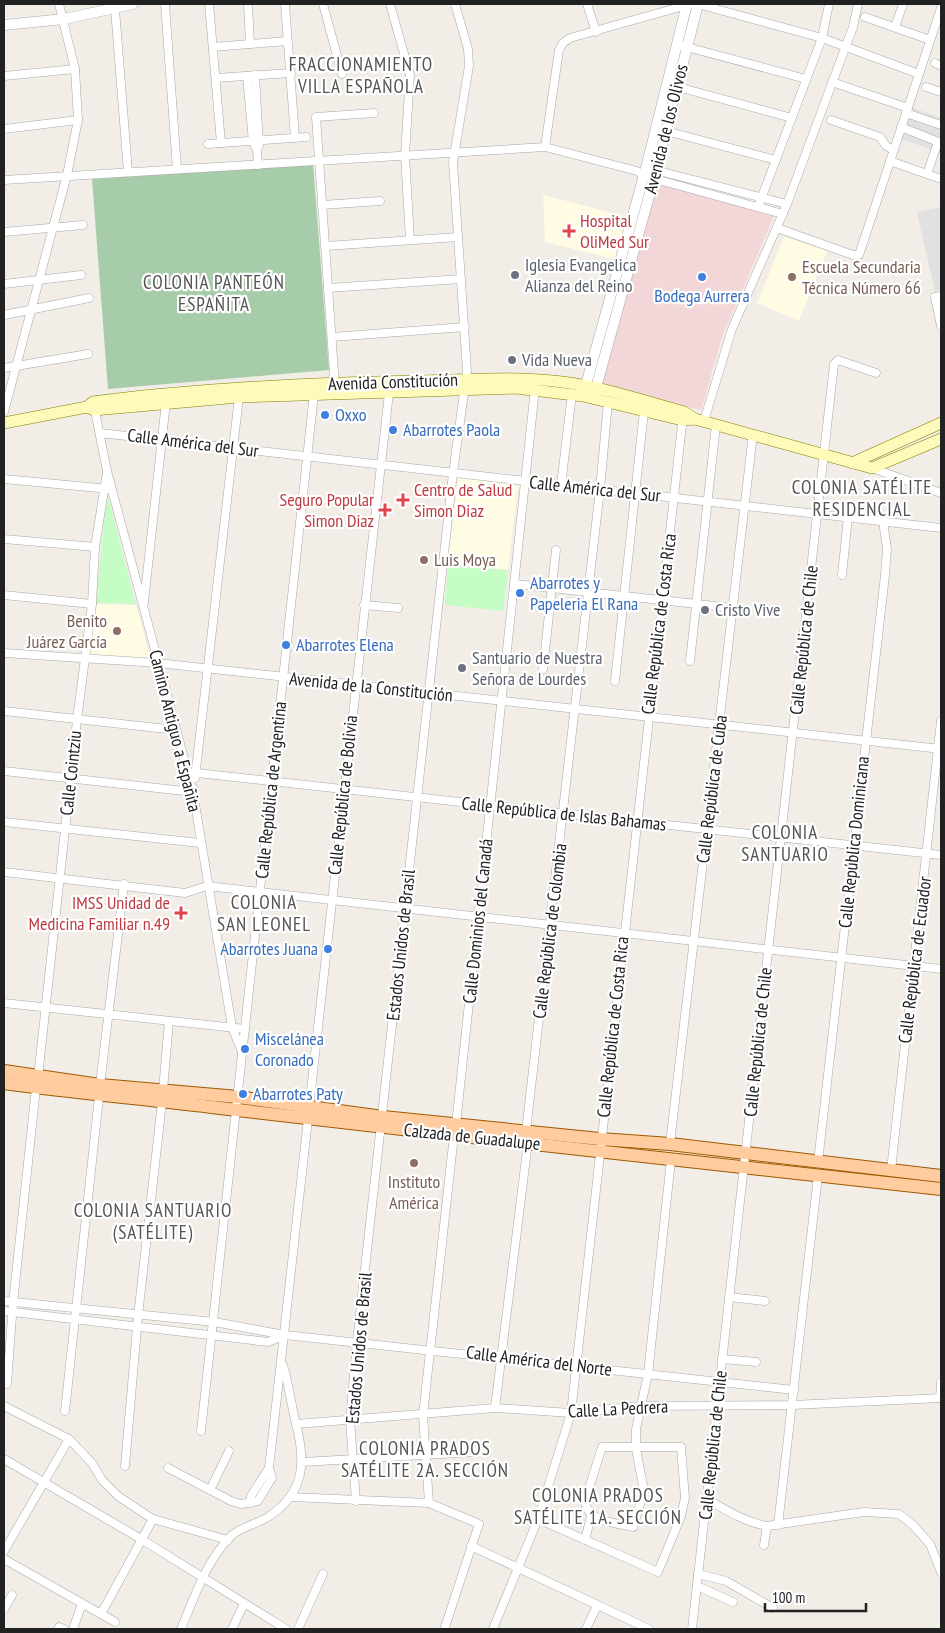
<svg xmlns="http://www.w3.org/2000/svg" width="945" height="1633" viewBox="0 0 945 1633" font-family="'PT Sans Narrow',sans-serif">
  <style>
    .commercial { fill: #f3d6d8 }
    .education { fill: #fffce3 }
    .cemetery { fill: #a7cca9 }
    .park { fill: #c5fdc4 }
    .parking { fill: #e1e1e1 }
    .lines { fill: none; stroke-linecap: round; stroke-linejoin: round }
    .minor-casing { stroke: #a8a8a8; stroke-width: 9 }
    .tertiary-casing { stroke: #a8a8a8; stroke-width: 11 }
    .secondary-casing { stroke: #7f8000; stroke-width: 12 }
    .primary-casing { stroke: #9e5a00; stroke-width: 14 }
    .minor { stroke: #fff; stroke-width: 8 }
    .tertiary { stroke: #fff; stroke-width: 10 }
    .secondary { stroke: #fdfaba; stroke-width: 11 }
    .primary { stroke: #ffcc9f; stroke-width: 12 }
    .health-dot { fill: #e0444e; stroke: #fff; stroke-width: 2 }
    .worship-dot { fill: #6b7280; stroke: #fff; stroke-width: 2 }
    .shop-dot { fill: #3f7fe0; stroke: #fff; stroke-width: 2 }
    .education-dot { fill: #8d6e63; stroke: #fff; stroke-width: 2 }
    .labels { text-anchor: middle; stroke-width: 4.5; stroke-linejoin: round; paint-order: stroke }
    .street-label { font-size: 18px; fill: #212121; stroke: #fff }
    .health-label { font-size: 18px; fill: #be3a42; stroke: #fff; text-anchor: start }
    .worship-label { font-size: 18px; fill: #5b616d; stroke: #fff; text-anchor: start }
    .education-label { font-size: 18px; fill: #785e54; stroke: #fff; text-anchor: start }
    .shop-label { font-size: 18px; fill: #366cbe; stroke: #fff; text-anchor: start }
    .neighbourhood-label { font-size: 19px; letter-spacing: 1px; fill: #545454; stroke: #fff }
  </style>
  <rect width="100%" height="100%" fill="#f2ede7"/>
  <!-- commercial -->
  <path class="commercial" d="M656,184l119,30 -53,123 -21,73 -99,-25z"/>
  <!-- education -->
  <g class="education">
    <path d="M543,195l85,22 -14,42 -69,-17z"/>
    <path d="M784,237l43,14 -28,70 -42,-18z"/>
    <path d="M458,477l60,9 -10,84 -60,-7z"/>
    <path d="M95,604l41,1 15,56 -64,-5z"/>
  </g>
  <!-- cemetery -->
  <path class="cemetery" d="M313,164l16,206 -221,19 -16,-210z"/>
  <!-- park -->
  <g class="park">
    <path d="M107,493l27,104 2,7 -40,-1z"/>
    <path d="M448,566l60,4 -5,41 -58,-6z"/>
  </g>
  <!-- parking -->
  <g class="parking">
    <path d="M910,107l31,11v35l-42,-15z"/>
    <path d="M941,207v83l-6,2 -18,-80z"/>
  </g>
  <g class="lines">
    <!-- minor casing -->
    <g class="minor-casing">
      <g id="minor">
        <path d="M165,4l12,165"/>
        <path d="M209,4l12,139"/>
        <path d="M248,4l2,40"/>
        <path d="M285,4l10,134"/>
        <path d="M323,4l19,70"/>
        <path d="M390,4l20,71 -5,80 5,85"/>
        <path d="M587,4l9,28"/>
        <path d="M115,9l13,163"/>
        <path d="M865,17l65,23"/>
        <path d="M895,27l8,-23"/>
        <path d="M683,46l123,33"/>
        <path d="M213,47l74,-6"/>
        <path d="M935,63l6,3"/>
        <path d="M255,75l4,70"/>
        <path d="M4,76l71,-7"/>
        <path d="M247,76l6,66 4,8 1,15"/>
        <path d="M216,78l75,-5"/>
        <path d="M832,82l76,26"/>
        <path d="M667,84l125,34"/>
        <path d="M926,87l15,5"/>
        <path d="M906,113l35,12"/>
        <path d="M831,120l49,17 6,9 8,4"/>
        <path d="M901,127l40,16"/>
        <path d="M4,129l74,-9"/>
        <path d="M662,130l114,30"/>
        <path d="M208,144l98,-7"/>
        <path d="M545,147l14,-97 4,-7 7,-5 117,-33 11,-1 124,34 97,36"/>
        <path d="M890,161l51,18"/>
        <path d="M651,169l136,35"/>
        <path d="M927,174l11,-32"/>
        <path d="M4,180l541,-33 92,24 7,5 139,38"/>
        <path d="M322,205l58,-4"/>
        <path d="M758,207l64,-169 7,-34"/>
        <path d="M777,228l76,27h6l82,-247"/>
        <path d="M4,232l79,-7"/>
        <path d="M326,246l132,-9"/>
        <path d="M4,284l77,-9"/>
        <path d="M328,288l133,-9"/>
        <path d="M941,296l-6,1 6,29"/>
        <path d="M4,315l85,-17"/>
        <path d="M332,337l133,-10"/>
        <path d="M4,368l84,-14"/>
        <path d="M335,387l-19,-270 58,-4"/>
        <path d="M94,406l13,65 86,321 39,235 10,25"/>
        <path d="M4,412l63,-237 11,-55 -3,-51 -16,-65"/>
        <path d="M704,421l28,-92 55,-125 66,-177 5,-23"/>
        <path d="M100,433l841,95"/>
        <path d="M872,468l69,25"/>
        <path d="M4,479l105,10"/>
        <path d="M561,485l11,-91"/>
        <path d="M4,539l91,8"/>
        <path d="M842,575l6,-58"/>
        <path d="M515,584l218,24"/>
        <path d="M4,595l88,9"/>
        <path d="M144,602l22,-200"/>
        <path d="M364,605l34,3"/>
        <path d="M4,653l154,10 783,86"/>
        <path d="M690,661l26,-236"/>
        <path d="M543,669l13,-119"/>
        <path d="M615,681l29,-270"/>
        <path d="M4,711l172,19"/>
        <path d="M4,771l189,21 1,-3"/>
        <path d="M188,772l753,83"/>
        <path d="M195,778l44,-381"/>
        <path d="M4,822l196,21"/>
        <path d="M4,872l181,21 22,-7 734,83"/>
        <path d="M4,1003l241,26"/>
        <path d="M38,1077l39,-357 15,-116 3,-57 12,-75"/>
        <path d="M100,1085l24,-201"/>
        <path d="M163,1090l6,-69"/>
        <path d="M309,1108l80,-715"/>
        <path d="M456,1124l79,-735"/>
        <path d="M526,1131l74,-642 8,-87"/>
        <path d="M670,1144l83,-710"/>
        <path d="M818,1162l67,-587 2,-26 -4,-28"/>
        <path d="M891,1170l50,-449"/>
        <path d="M729,1297l36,4"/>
        <path d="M4,1301l210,21 71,13 509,55"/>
        <path d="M4,1311l264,31 17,-7"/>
        <path d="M722,1359l34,3"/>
        <path d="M7,1384l6,-81 23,-215"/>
        <path d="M940,1398l1,-16"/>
        <path d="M4,1406l65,33 23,24 10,17 16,16 24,16 11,7 75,21"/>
        <path d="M495,1408l33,-266"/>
        <path d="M65,1411l34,-314"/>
        <path d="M296,1424l199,-16 76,5 70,-7 151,-1 149,-7"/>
        <path d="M201,1431l113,-1037"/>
        <path d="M4,1459l137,80 145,90"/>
        <path d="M303,1462l171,-10"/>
        <path d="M125,1466l13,-150 24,-214"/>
        <path d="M168,1468l63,33 10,3 17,-3 14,-23 -3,-10 39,-349"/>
        <path d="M210,1490l19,-39"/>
        <path d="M290,1497l139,6 50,21 -34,103"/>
        <path d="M707,1499c19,11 37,23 60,27l97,-14 35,2 14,11 17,19 11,28"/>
        <path d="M356,1501l-6,-81 7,-79 96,-868 14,-102 -14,-209 16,-96 -1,-17 -13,-45"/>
        <path d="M250,1503l1,-7 18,-28"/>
        <path d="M429,1503l-6,-88 31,-280"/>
        <path d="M538,1519l120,53 23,-56 4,-18 -4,-51h-79l-17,54c2,21 31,22 48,26l11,-36 -8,-42v-20l12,-55 23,-214"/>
        <path d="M778,1525l40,-349"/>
        <path d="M585,1540l6,-24"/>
        <path d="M764,1545l3,-19"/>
        <path d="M471,1546l178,83"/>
        <path d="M4,1551l65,-112"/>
        <path d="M4,1559l111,63"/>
        <path d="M698,1574l28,7 47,27"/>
        <path d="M697,1586l36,16"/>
        <path d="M4,1609l8,-14"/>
        <path d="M101,1614l52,-95"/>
        <path d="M58,1629l1,-2 5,2"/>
        <path d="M73,1629l9,-25"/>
        <path d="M181,1629c13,-31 25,-68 50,-93 10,-9 26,-12 37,-19 37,-24 38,-55 28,-93 -5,-20 -7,-39 -13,-59"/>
        <path d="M232,1629l12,-25"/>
        <path d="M298,1629l25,-55"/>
        <path d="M493,1629l45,-110 33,-106 112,-997"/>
        <path d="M586,1629l11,-23"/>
        <path d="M692,1629l142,-1265 4,-4 38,13"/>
      </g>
    </g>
    <!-- tertiary casing -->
    <g class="tertiary-casing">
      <g id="tertiary">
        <path d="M4,25l60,-6 69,-15"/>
        <path d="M584,392l62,-224 41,-164"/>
        <path d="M594,395l60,-217 44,-174"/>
      </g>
    </g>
    <!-- secondary casing -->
    <g class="secondary-casing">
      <g id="secondary">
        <path d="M88,406l5,-4c108,-14 217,-19 325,-21 48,-1 96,-5 144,1 41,5 82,19 122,30l11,7"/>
        <path d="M4,423l83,-16 7,3 145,-13 277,-9 67,8 99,24 13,-1 177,49 69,-29"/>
        <path d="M852,463l89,-40"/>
      </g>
    </g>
    <!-- primary casing -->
    <g class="primary-casing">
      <g id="primary">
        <path d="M4,1071l96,14 138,12 145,20 217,22 70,5 271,32"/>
        <path d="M4,1083c72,10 144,16 216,25 240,29 481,54 721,81"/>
      </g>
    </g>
    <!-- minor -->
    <use href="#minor" class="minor"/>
    <!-- tertiary -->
    <use href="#tertiary" class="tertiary"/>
    <!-- secondary -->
    <use href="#secondary" class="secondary"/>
    <!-- primary -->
    <use href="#primary" class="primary"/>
  </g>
  <!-- markers -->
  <g class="health-dot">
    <path d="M566.5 223.5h5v5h5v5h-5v5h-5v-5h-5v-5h5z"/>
    <path d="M400.5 492.5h5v5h5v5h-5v5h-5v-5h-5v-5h5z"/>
    <path d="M382.5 502.5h5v5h5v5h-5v5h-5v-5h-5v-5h5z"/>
    <path d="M178.5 905.5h5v5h5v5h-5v5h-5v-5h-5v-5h5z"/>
  </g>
  <g class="worship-dot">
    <circle cx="515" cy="275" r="5"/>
    <circle cx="512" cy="360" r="5"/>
    <circle cx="705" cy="610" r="5"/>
    <circle cx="462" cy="668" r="5"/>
  </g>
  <g class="shop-dot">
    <circle cx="702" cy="277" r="5"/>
    <circle cx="325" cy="415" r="5"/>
    <circle cx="393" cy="430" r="5"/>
    <circle cx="520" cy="593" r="5"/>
    <circle cx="286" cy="645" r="5"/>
    <circle cx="328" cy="949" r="5"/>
    <circle cx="245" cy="1049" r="5"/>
    <circle cx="243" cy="1094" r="5"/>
  </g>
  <g class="education-dot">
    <circle cx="792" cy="277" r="5"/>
    <circle cx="424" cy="560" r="5"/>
    <circle cx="117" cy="631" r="5"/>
    <circle cx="414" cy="1163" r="5"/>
  </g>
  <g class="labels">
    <!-- street labels -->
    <g class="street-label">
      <text transform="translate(666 129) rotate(-76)" y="6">Avenida de los Olivos</text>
      <text transform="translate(393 382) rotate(-2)" y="6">Avenida Constitución</text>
      <text transform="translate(193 443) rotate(7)" y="6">Calle América del Sur</text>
      <text transform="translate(595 489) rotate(6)" y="6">Calle América del Sur</text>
      <text transform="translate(659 624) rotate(-83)" y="6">Calle República de Costa Rica</text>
      <text transform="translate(804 640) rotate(-84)" y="6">Calle República de Chile</text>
      <text transform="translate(371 687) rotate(6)" y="6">Avenida de la Constitución</text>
      <text transform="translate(175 731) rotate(76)" y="6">Camino Antiguo a Españita</text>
      <text transform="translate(71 773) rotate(-84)" y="6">Calle Cointziu</text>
      <text transform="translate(712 789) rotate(-83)" y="6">Calle República de Cuba</text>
      <text transform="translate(271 790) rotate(-84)" y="6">Calle República de Argentina</text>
      <text transform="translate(343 795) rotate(-84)" y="6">Calle República de Bolivia</text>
      <text transform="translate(564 814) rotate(6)" y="6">Calle República de Islas Bahamas</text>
      <text transform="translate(854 842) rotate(-84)" y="6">Calle República Dominicana</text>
      <text transform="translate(478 921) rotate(-84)" y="6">Calle Dominios del Canadá</text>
      <text transform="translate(550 931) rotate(-83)" y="6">Calle República de Colombia</text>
      <text transform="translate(401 945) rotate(-84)" y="6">Estados Unidos de Brasil</text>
      <text transform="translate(915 960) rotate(-83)" y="6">Calle República de Ecuador</text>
      <text transform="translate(613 1027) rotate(-84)" y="6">Calle República de Costa Rica</text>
      <text transform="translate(758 1042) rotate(-84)" y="6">Calle República de Chile</text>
      <text transform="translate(472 1137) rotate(6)" y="6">Calzada de Guadalupe</text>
      <text transform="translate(359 1348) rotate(-85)" y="6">Estados Unidos de Brasil</text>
      <text transform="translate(539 1361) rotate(7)" y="6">Calle América del Norte</text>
      <text transform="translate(618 1409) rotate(-3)" y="6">Calle La Pedrera</text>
      <text transform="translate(713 1445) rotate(-84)" y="6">Calle República de Chile</text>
    </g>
    <!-- health labels -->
    <g class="health-label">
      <text x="580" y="227">Hospital<tspan x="580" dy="21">OliMed Sur</tspan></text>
      <text x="414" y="496">Centro de Salud<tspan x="414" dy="21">Simon Diaz</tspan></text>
      <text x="374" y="506" text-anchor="end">Seguro Popular<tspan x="374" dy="21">Simon Diaz</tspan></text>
      <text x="170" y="909" text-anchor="end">IMSS Unidad de<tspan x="170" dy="21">Medicina Familiar n.49</tspan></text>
    </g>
    <!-- worship labels -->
    <g class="worship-label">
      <text x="525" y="271">Iglesia Evangelica<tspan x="525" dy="21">Alianza del Reino</tspan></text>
      <text x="522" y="366">Vida Nueva</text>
      <text x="715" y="616">Cristo Vive</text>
      <text x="472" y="664">Santuario de Nuestra<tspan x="472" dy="21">Señora de Lourdes</tspan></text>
    </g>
    <!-- education labels -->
    <g class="education-label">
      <text x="802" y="273">Escuela Secundaria<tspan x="802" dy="21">Técnica Número 66</tspan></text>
      <text x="434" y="566">Luis Moya</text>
      <text x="107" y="627" text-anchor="end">Benito<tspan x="107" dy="21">Juárez García</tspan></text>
      <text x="414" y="1188" text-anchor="middle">Instituto<tspan x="414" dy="21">América</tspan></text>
    </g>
    <!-- shop labels -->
    <g class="shop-label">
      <text x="702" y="302" text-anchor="middle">Bodega Aurrera</text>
      <text x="335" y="421">Oxxo</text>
      <text x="403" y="436">Abarrotes Paola</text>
      <text x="530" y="589">Abarrotes y<tspan x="530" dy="21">Papeleria El Rana</tspan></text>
      <text x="296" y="651">Abarrotes Elena</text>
      <text x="318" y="955" text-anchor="end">Abarrotes Juana</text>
      <text x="255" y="1045">Miscelánea<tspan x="255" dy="21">Coronado</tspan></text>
      <text x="253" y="1100">Abarrotes Paty</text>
    </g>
    <!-- neighbourhood labels -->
    <g class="neighbourhood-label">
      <text x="361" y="71">FRACCIONAMIENTO<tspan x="361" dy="22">VILLA ESPAÑOLA</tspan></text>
      <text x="214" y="289">COLONIA PANTEÓN<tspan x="214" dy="22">ESPAÑITA</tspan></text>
      <text x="862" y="494">COLONIA SATÉLITE<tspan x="862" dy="22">RESIDENCIAL</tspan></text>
      <text x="785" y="839">COLONIA<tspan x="785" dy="22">SANTUARIO</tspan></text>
      <text x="264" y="909">COLONIA<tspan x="264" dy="22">SAN LEONEL</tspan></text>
      <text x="153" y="1217">COLONIA SANTUARIO<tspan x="153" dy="22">(SATÉLITE)</tspan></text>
      <text x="425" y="1455">COLONIA PRADOS<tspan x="425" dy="22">SATÉLITE 2A. SECCIÓN</tspan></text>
      <text x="598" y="1502">COLONIA PRADOS<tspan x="598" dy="22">SATÉLITE 1A. SECCIÓN</tspan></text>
    </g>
  </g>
  <!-- border -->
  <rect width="945" height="1633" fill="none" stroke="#212121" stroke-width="10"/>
  <!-- scale -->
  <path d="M765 1603v8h101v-8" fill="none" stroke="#212121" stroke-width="2.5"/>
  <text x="772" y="1603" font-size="15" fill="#212121" stroke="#ffffff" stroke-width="4" paint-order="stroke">100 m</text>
</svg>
